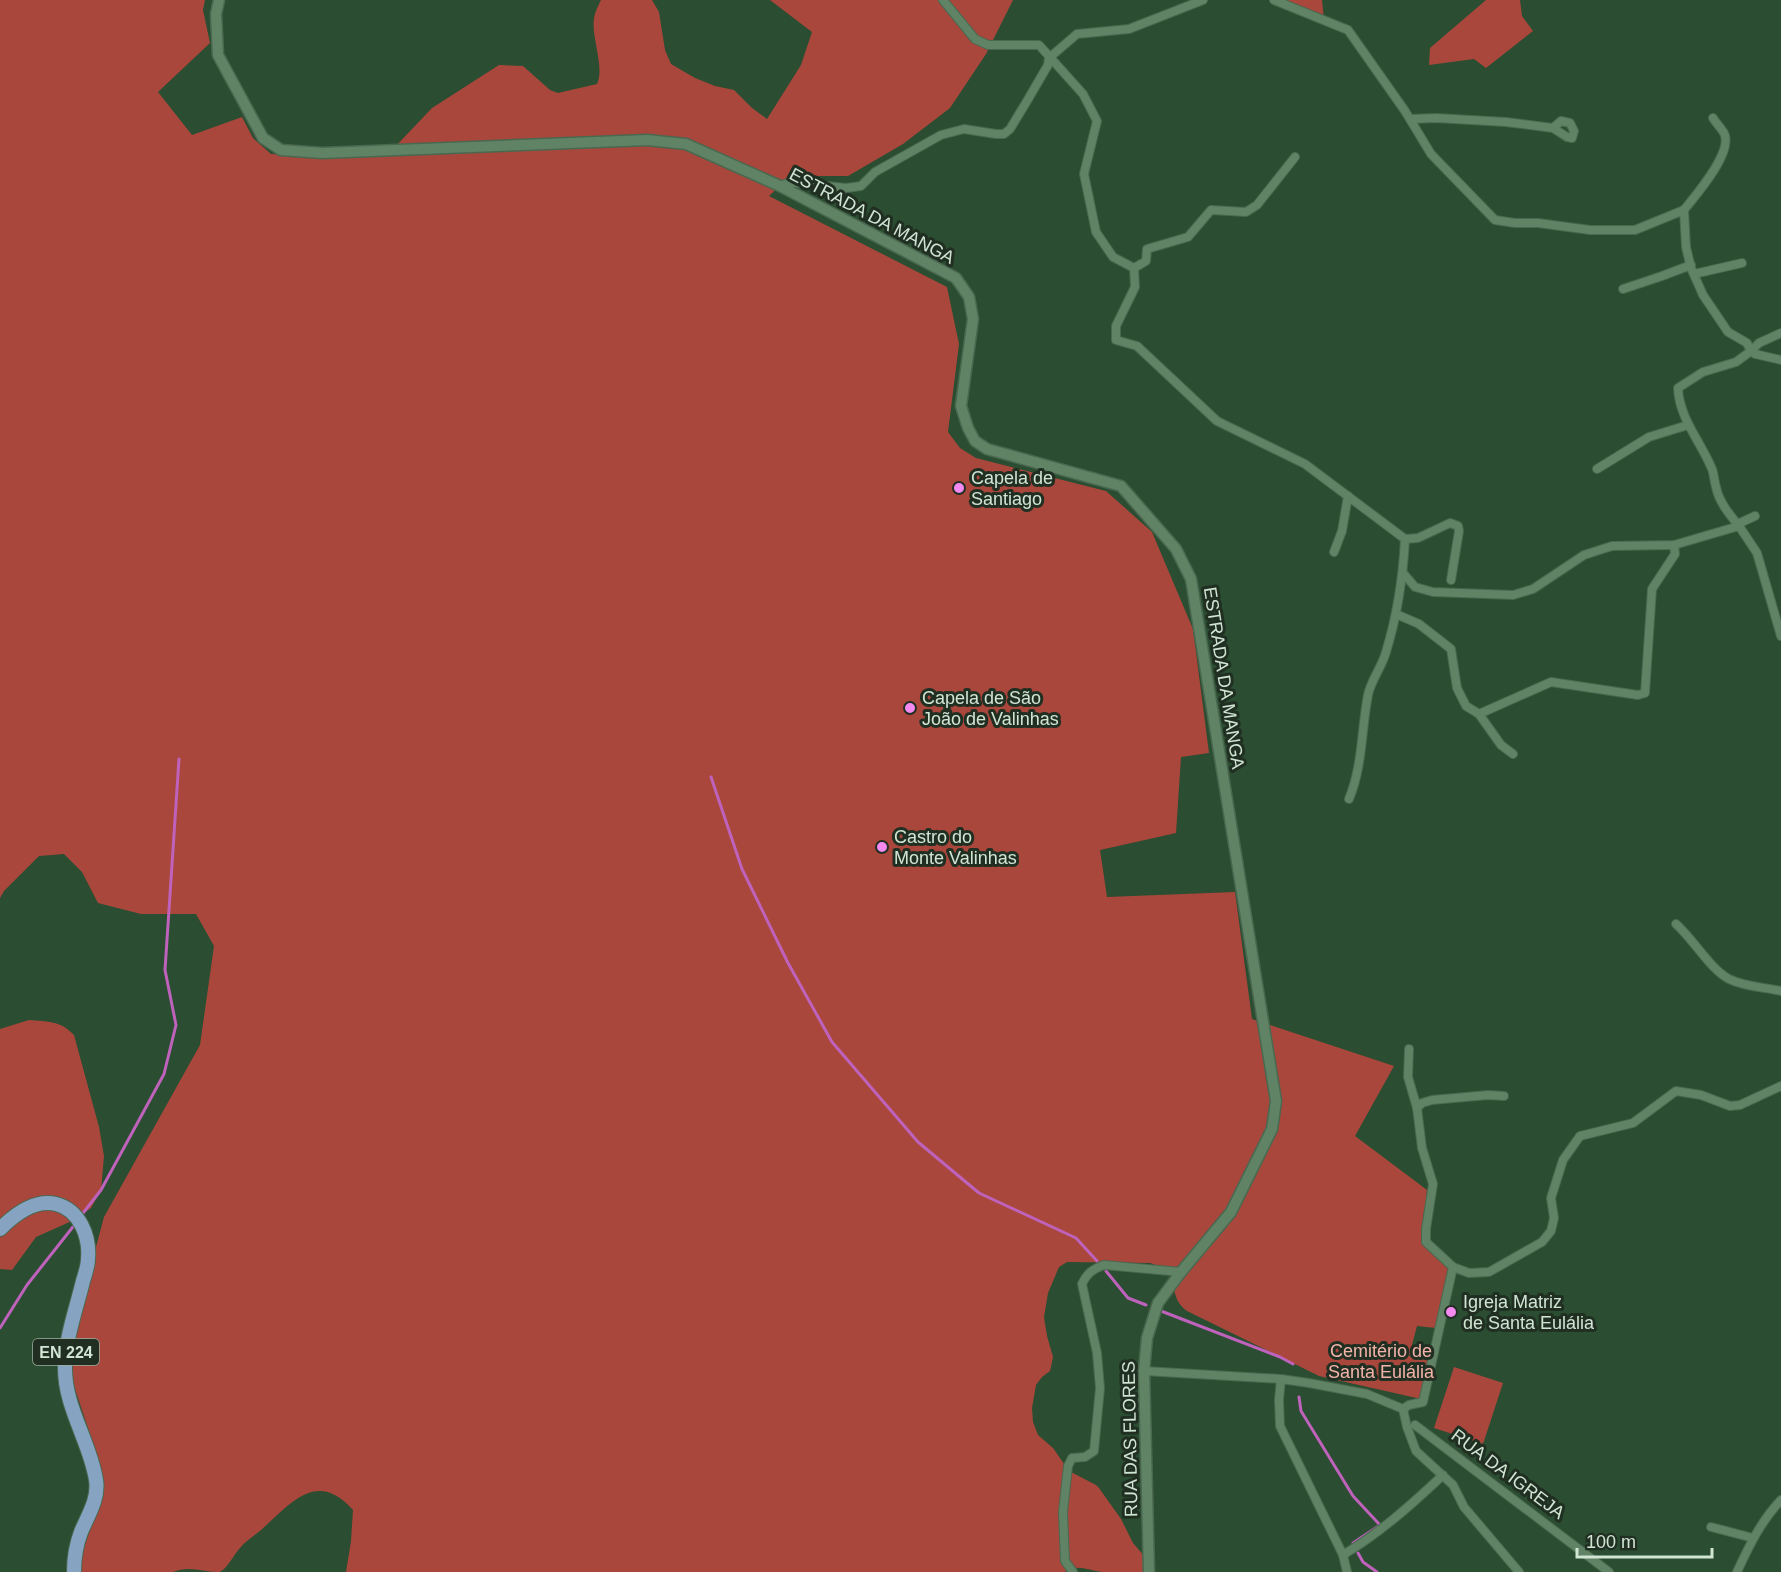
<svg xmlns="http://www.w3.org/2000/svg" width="1781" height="1572" viewBox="0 0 1781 1572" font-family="Helvetica,sans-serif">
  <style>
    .green { fill: #aa473c }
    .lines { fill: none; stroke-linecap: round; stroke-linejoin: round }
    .stream { stroke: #be62bb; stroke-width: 3 }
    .minor-casing { stroke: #4a6850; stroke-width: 10 }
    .tertiary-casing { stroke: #4a6850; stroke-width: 13 }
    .primary-casing { stroke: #4a6850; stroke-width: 16 }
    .minor { stroke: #5f8364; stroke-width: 8 }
    .tertiary { stroke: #5f8364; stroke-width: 10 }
    .primary { stroke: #86a3c1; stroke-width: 14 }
    .poi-dot { fill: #f489f0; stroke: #202f22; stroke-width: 2 }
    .labels { text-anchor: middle; stroke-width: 6; stroke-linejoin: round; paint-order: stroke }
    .shield { fill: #202f22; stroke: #9cae9e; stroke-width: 1.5 }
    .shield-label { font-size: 16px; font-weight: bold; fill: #d1e5d3 }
    .street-label { font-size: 18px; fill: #d1e5d3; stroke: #202f22 }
    .poi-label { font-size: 18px; fill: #d1e5d3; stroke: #202f22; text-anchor: start }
    .park-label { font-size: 18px; fill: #f3b3a9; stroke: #202f22 }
  </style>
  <rect width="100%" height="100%" fill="#2b4d31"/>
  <!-- green -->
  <g class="green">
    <path d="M0,0h205l-2,10 7,33 -52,49 34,43 50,-18 11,21 18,16 61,3 61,-8 39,-41 67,-43 24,1 27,24 8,3 39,-9c8,-17 -6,-46 -3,-66 1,-6 4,-12 7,-18h51l7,12 6,38 6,14 24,14 20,8 19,4 18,18 15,11 34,-54 11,-33 -42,-32h243l-27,54 -36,54 -47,36 -55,32h-58l-21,20 178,91 12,57 -11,88 12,16 16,10 130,33 46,41 41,97 16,124 -28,4 -5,76 -76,17 7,47 128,-5 17,127 142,47 -39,70 72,54 -4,53 27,24 -14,61 -19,-2 -8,30 20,5 -8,38 -102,-23 -132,-65c-22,-16 -3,-37 -37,-48l-83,-1 -8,5 -11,26 -4,24 3,19 6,21 -2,10 -1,4 -8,6 -6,8 -4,23 1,14 5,13 15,13 16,23 27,14 3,3 22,31 12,24 12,14v15c-14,0 -29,0 -43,0 -12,-1 -26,-9 -37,0h-719l5,-31 2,-31c-36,-41 -62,-7 -92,20 -7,6 -15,11 -21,18 -6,6 -13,22 -21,24 -15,0 -31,-7 -46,0h-94v-5l5,-19 13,-39 3,-38 -4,-19 -26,-78 1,-20 22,-87 3,-20 8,-30 96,-172 14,-99 -18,-32h-55l-43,-11 -16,-31 -18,-18 -25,2 -35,35 -4,7z"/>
    <path d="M1274,0h48l2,20z"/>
    <path d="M1486,0h34l2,16 11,15 -47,37 -12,-9 -45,6 1,-17z"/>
    <path d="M29,1020c18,2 31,0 45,15l25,92 5,29 -3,34 -10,18 -17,12 -38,17 -24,33 -12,-1v-240z"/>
    <path d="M1454,1367l49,16 -20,61 -49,-16z"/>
  </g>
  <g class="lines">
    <!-- stream -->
    <g class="stream">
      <path d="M711,777l31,92 46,94 44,79 86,100 61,51 97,45 21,23"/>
      <path d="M80,1217l21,-27 63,-116 12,-49 -11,-55 14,-211"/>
      <path d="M1106,1271l22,27 18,7"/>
      <path d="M1161,1311l119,46 13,7"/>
      <path d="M0,1328l27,-43 49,-62"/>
      <path d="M1299,1397l2,14 52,85 27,29 -27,18"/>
      <path d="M1358,1553l5,9 14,10"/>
    </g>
    <!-- minor casing -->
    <g class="minor-casing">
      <g id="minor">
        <path d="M943,0l32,39 13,6h51l44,49 14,27 -13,53 12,58 17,25 21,11 1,19 -19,39v14l21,6 80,75 88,43 100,75c-2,38 -8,77 -19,113 -4,15 -15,28 -18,43 -7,36 -5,70 -19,104"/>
        <path d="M1274,0l74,30 57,81 26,43 64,66 20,3h23l52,7h45l49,-20"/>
        <path d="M1410,119l26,-1 70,4 47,6 14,9 5,1 2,-7 -4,-8 -9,-2 -8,7"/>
        <path d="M780,186l8,-3h9l49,5 15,-2 14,-14 66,-37 23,-6 32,5h8l6,-5 17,-28 21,-36 1,-7 28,-24 52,-5 74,-29"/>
        <path d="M1684,210l2,37 5,21 12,27 25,37 19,11 4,8"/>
        <path d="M1684,210c11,-14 50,-58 40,-77 -3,-5 -8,-10 -11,-15"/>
        <path d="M1134,268l12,-7 1,-12 41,-12 23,-27 35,2 11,-7 38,-48"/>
        <path d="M1694,274l48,-11"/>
        <path d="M1623,289l39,-13 29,-11"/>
        <path d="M1751,351l4,3 26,6"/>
        <path d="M1597,469l52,-32 39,-12"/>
        <path d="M1755,516l-13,6 -3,4c-10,-12 -20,-24 -23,-39 -2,-6 -2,-13 -4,-18 -11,-27 -33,-51 -34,-81l25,-16 33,-10 15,-11 8,-8 22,-10"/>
        <path d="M1405,539l13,-1 32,-15 8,3 1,5 -8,49"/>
        <path d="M1334,552l8,-21 6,-35"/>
        <path d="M1403,573l12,14 18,5 80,3 20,-6 51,-34 28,-9 62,-1 65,-19 18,27 24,83"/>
        <path d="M1396,614l23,10 32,25 6,39 9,18 13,8 72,-32 87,13 7,-2 7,-104 23,-35 -1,-9"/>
        <path d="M1479,714l22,31 12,9"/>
        <path d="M1676,924c18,16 34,45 53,55 16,8 35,8 52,12"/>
        <path d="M1409,1049l-1,28 9,31 5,40 11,36 -7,45v13l27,25 16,6 20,-1 53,-30 9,-11 3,-13 -3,-20 12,-38 17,-24 53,-13 43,-32 25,4 29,11 10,-1 41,-19"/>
        <path d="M1417,1108l5,-5 10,-3 56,-5 16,1"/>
        <path d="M1144,1371l137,8 28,4 58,11 36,15"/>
        <path d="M1281,1379l-2,21 1,26 63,129 4,17"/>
        <path d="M1403,1409l4,18 9,24 37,34 11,22 55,65"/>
        <path d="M1403,1409l6,-4 14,-3 30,-135"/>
        <path d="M1415,1425l194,147"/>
        <path d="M1711,1527l42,11"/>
        <path d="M1343,1555c38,-23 68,-50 100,-80"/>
        <path d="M1073,1572l-8,-11 -2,-49 5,-46 4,-8 13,-1 9,-6 6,-63 -3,-35 -15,-69c5,-11 11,-15 22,-19l77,7"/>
        <path d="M1737,1572c12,-26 24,-51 44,-72"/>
      </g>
    </g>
    <!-- tertiary casing -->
    <g class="tertiary-casing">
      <path id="tertiary" d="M219,0l-3,14 2,41 45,83 18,12 41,3 325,-13 39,4 94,42 176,92 13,19 4,22 -12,87 7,22 7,13 12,8 134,37 55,63 15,30 85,522 -4,28 -41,83 -50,60 -23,31 -11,35 -3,33 5,201"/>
    </g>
    <!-- primary casing -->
    <g class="primary-casing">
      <path id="primary" d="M0,1229c14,-14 35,-30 56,-25 24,6 34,33 32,55 0,7 -3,15 -5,22 -6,25 -18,59 -18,85 -1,41 25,75 31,114 3,19 -8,35 -15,52 -5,13 -7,26 -7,40"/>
    </g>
    <!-- minor -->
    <use href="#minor" class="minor"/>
    <!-- tertiary -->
    <use href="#tertiary" class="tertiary"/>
    <!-- primary -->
    <use href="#primary" class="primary"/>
  </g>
  <!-- markers -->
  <g class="poi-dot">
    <circle cx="959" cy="488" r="6"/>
    <circle cx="910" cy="708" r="6"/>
    <circle cx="882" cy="847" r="6"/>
    <circle cx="1451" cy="1312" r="6"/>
  </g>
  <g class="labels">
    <!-- shield labels -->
    <rect class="shield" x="33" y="1339" width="66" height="26" rx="4.5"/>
    <g class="shield-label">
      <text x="66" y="1358">EN 224</text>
    </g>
    <!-- street labels -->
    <g class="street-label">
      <text transform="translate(872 216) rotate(28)" y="6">ESTRADA DA MANGA</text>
      <text transform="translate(1224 678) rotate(81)" y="6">ESTRADA DA MANGA</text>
      <text transform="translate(1130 1439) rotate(-91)" y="6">RUA DAS FLORES</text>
      <text transform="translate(1508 1474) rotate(37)" y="6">RUA DA IGREJA</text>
    </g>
    <!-- poi labels -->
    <g class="poi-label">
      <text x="971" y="484">Capela de<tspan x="971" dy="21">Santiago</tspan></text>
      <text x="922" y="704">Capela de São<tspan x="922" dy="21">João de Valinhas</tspan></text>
      <text x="894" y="843">Castro do<tspan x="894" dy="21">Monte Valinhas</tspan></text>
      <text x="1463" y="1308">Igreja Matriz<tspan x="1463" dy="21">de Santa Eulália</tspan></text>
    </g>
    <!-- park labels -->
    <g class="park-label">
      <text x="1381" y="1357">Cemitério de<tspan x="1381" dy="21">Santa Eulália</tspan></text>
    </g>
  </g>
  <!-- scale -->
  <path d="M1577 1548v9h135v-9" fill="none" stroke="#d1e5d3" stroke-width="3"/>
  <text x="1586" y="1548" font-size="18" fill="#d1e5d3" stroke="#202f22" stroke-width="4.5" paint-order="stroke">100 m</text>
</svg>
